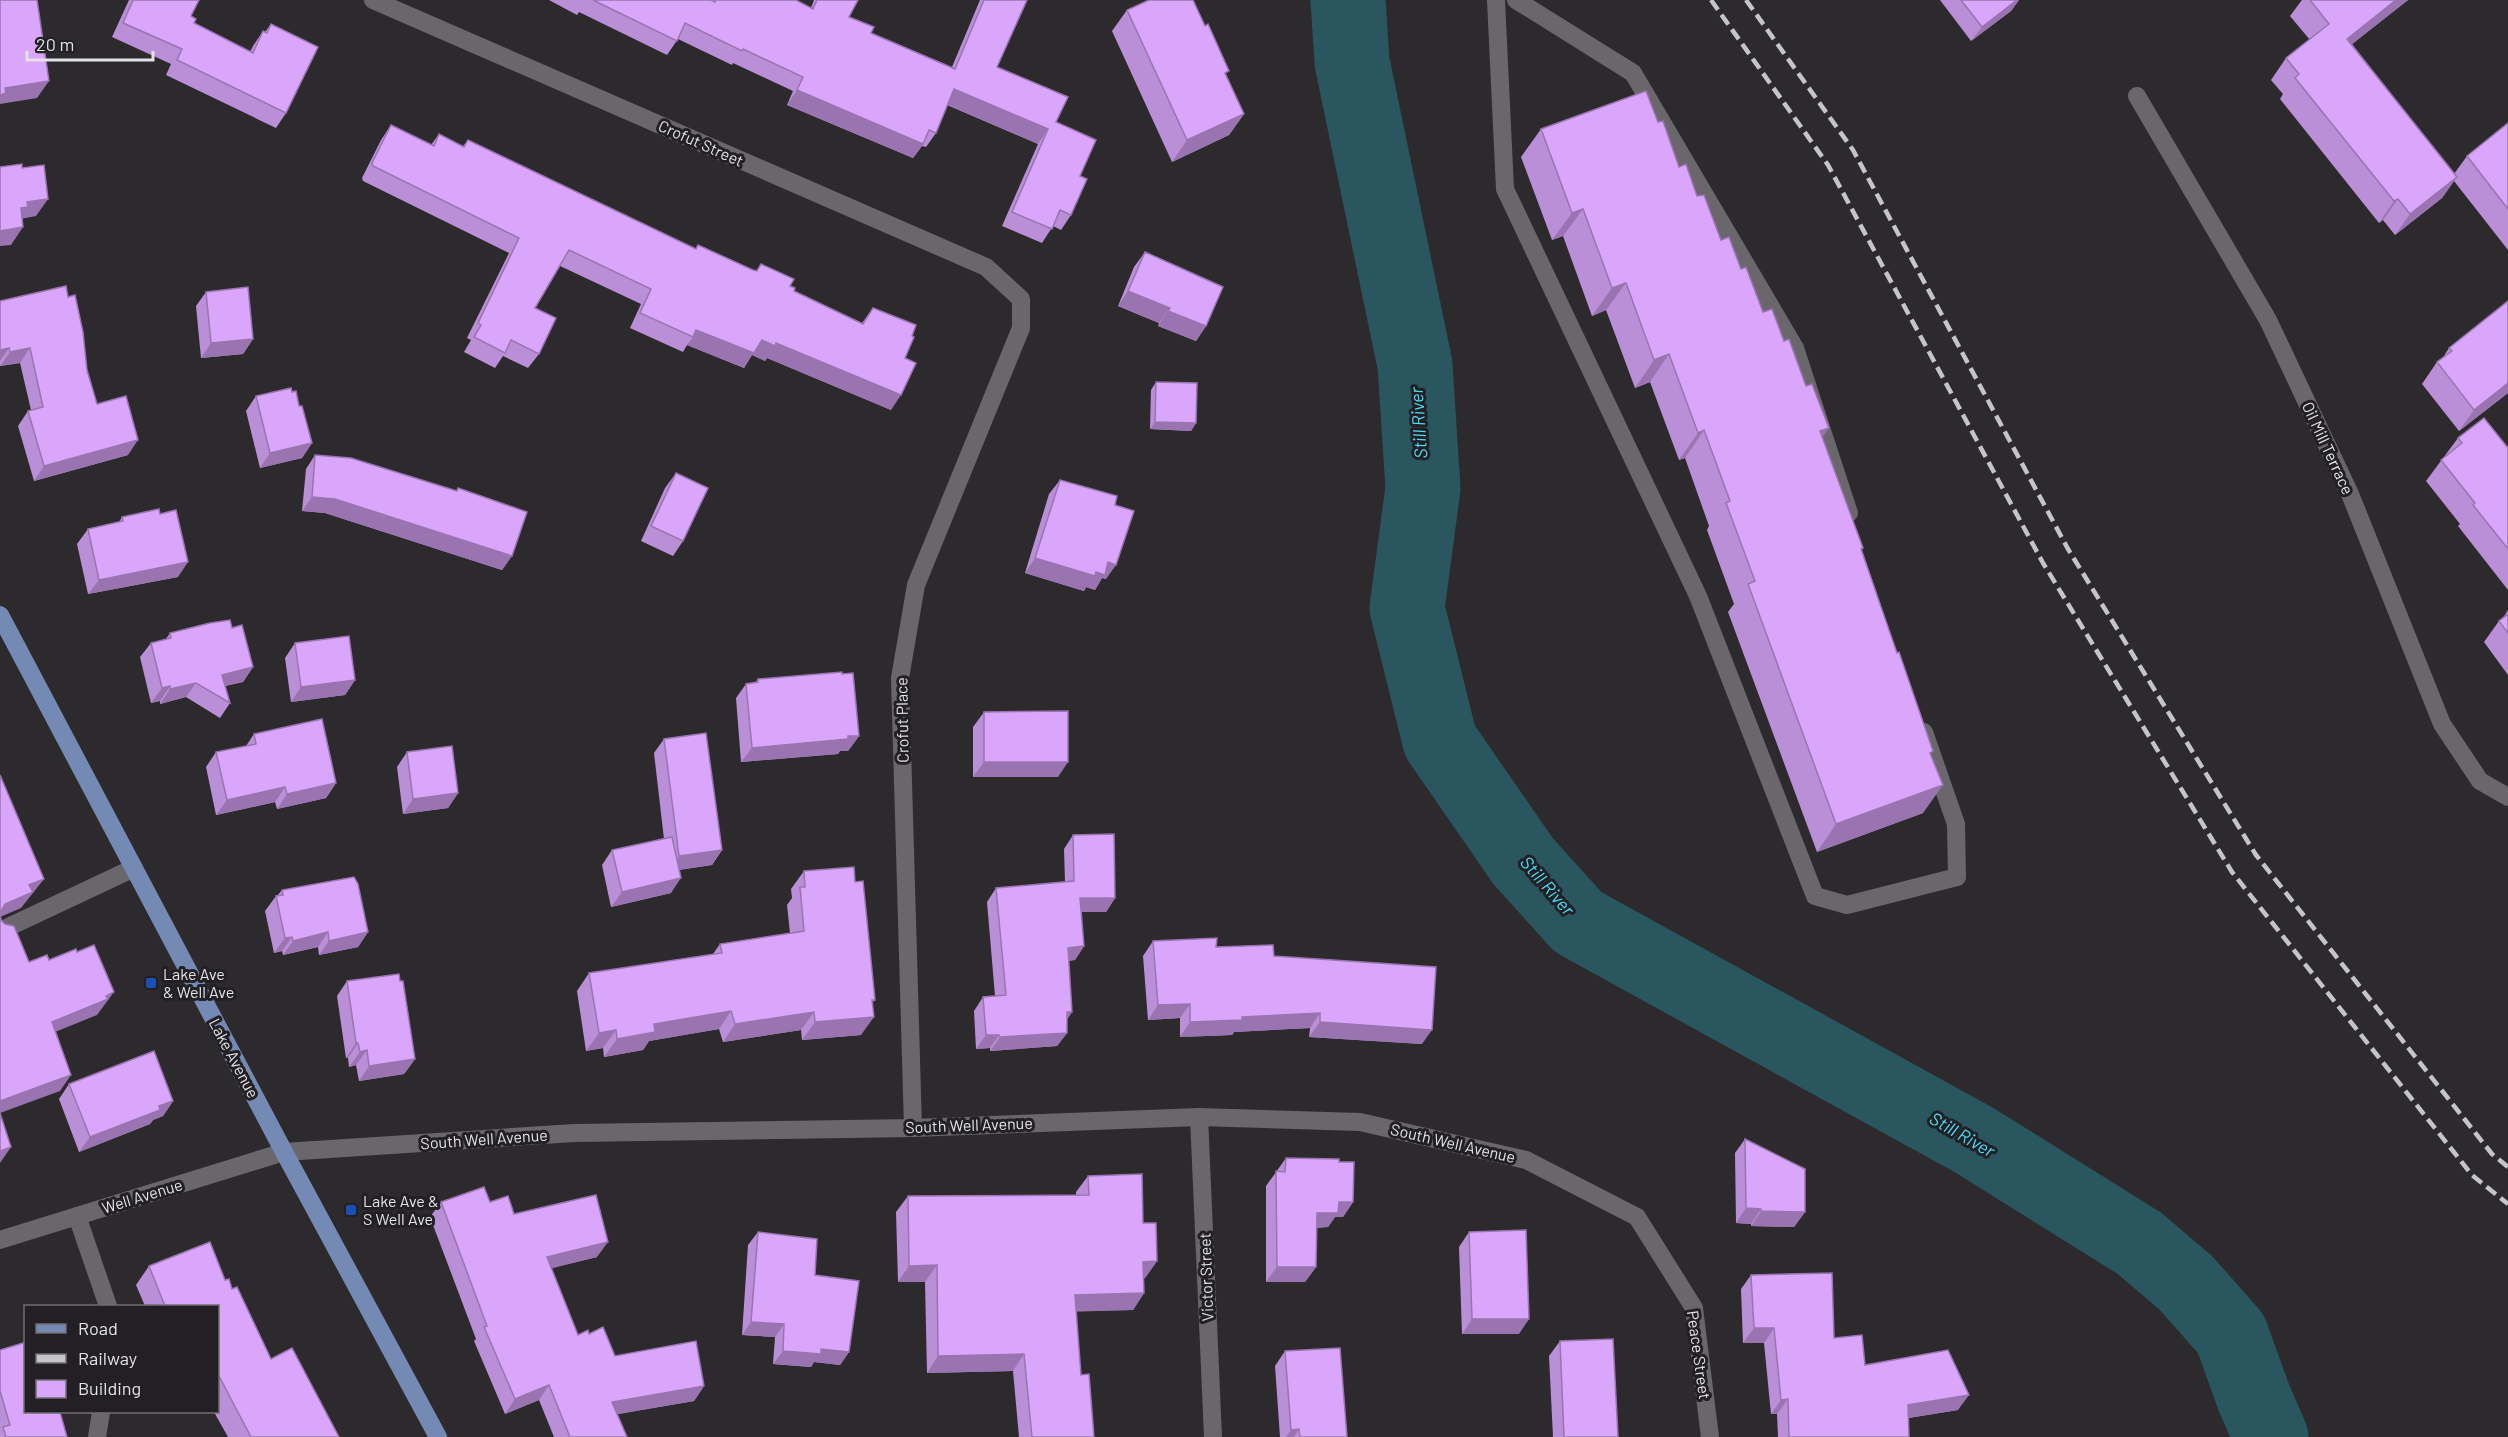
<svg xmlns="http://www.w3.org/2000/svg" width="2508" height="1437" viewBox="0 0 2508 1437" font-family="Barlow,sans-serif">
  <style>
    .lines { fill: none; stroke-linecap: round; stroke-linejoin: round }
    .river { stroke: #29565f; stroke-width: 75 }
    .lane { stroke: #69676b; stroke-width: 18 }
    .street { stroke: #69676b; stroke-width: 18 }
    .primary { stroke: #748ab5; stroke-width: 18 }
    .rail { stroke: #c5c4c6; stroke-width: 4.5; stroke-dasharray: 12 6; stroke-linecap: butt }
    .wall { fill: #bb8fd8 }
    .shaded-wall { fill: #9974b0 }
    .building { fill: #daa6fb; stroke: #9974b0; stroke-width: 1.5 }
    .transit-dot { fill: #1a4fb4; stroke: #222024; stroke-width: 2 }
    .labels { text-anchor: middle; stroke-width: 6; stroke-linejoin: round; paint-order: stroke }
    .street-label { font-size: 16px; fill: #e3e2e4; stroke: #222024 }
    .poi-label { font-size: 16px; fill: #e3e2e4; stroke: #222024; text-anchor: start }
    .water-label { font-size: 18px; font-style: italic; fill: #48dff8; stroke: #222024 }
  </style>
  <rect width="100%" height="100%" fill="#2c2a2d"/>
  <g class="lines">
    <!-- river -->
    <path class="river" d="M1348,0l4,62 63,303 8,123 -16,120 33,133 83,120 55,61 396,218 165,103 47,40 45,51 23,64 17,39"/>
    <!-- lane -->
    <g class="lane">
      <path d="M1496,0l9,189 193,407 117,300 32,9 110,-28 -1,-53 -32,-92"/>
      <path d="M1516,0l117,73 162,275 54,165"/>
      <path d="M0,931l134,-63"/>
      <path d="M77,1216l31,90"/>
      <path d="M97,1437l4,-25"/>
    </g>
    <!-- street -->
    <g class="street">
      <path d="M373,0l613,267 35,32v29l-105,257 -16,93 13,450"/>
      <path d="M2137,96l131,224 82,174 92,230 38,57 28,16"/>
      <path d="M1199,1117l14,320"/>
      <path d="M0,1240l284,-88 290,-19 339,-5 286,-11 161,5 166,38 111,57 57,91 16,129"/>
    </g>
    <!-- primary -->
    <path class="primary" d="M0,615l284,537 154,285"/>
    <!-- rail -->
    <g class="rail">
      <path d="M1711,0l117,165 215,398 189,309 240,303 36,29"/>
      <path d="M1746,0l107,150 215,399 188,306 236,299 16,13"/>
    </g>
  </g>
  <!-- wall -->
  <g class="wall">
    <path d="M129,0h70l-8,16 3,7 56,29 3,-6 10,-15 2,1 6,-8 15,89 -10,15 -110,-53 5,-11 -59,-27z"/>
    <path d="M549,0h162l2,1v-1h83l15,8 3,-8h44l-9,17 22,16 81,34 28,-67h47l-30,67 59,55 24,54 -9,39 -10,15 -8,-4 -11,17 -40,-17 36,-82 -91,-39 -11,28 -10,14 -4,-1 -9,12 -126,-53 6,-14 -60,-28 -1,2 -54,-26 -11,16 -88,-43 -2,3z"/>
    <path d="M1940,0h79l-8,11 -40,30z"/>
    <path d="M2302,0h106l-56,44 102,130 13,-18 41,-33v127l-54,-69 -12,17 -47,37 -12,-15 -4,3 -99,-124 3,-5 -12,-14 15,-22 24,-18 -20,-24z"/>
    <path d="M1127,10l99,66 18,38 -15,21 -57,27 -60,-131z"/>
    <path d="M1658,122l21,45 18,29 24,44 20,29 22,43 21,29 38,96 41,111 -1,2 69,205 -8,58 -106,39 -89,-240 6,-8 -27,-74 2,-4 -24,-68 -6,2 -29,-78 -15,6 -29,-78 -14,6 -29,-80 -11,4 -31,-83 20,-28z"/>
    <path d="M391,125l40,20 8,-11 24,12 5,-6 227,109 3,-4 55,25 3,1 5,-7 29,22 4,5 68,32 11,-15 39,28 -21,74 -124,-52 -2,3 -13,-6 -8,13 -57,-23 -4,7 -53,-24 11,-24 -81,-38 -25,42 4,46 -11,14 -25,-12 -8,12 -31,-16 7,-12 -4,-2 42,-85 -146,-72 -1,-3 19,-38z"/>
    <path d="M1145,252l61,74 -10,15 -38,-15 1,-3 -41,-17 16,-39z"/>
    <path d="M206,292l47,47 -10,15 -42,4 -5,-52z"/>
    <path d="M0,301l87,69 10,34 31,51 -94,26 -16,-55 10,-15 3,-1 -11,-47 -20,3z"/>
    <path d="M2449,348l59,45 -49,38 -37,-47 15,-22 5,-3z"/>
    <path d="M1156,382l40,41 -5,8 -41,-2 1,-39z"/>
    <path d="M292,392l7,14 13,37 -10,15 -42,10 -14,-57 10,-15z"/>
    <path d="M2458,438l50,10v142l-50,-64 2,-2 -34,-43z"/>
    <path d="M315,455l141,36 2,-3 54,68 -10,14 -177,-57 -23,-2 4,-42z"/>
    <path d="M676,473l7,68 -10,15 -32,-15 24,-53z"/>
    <path d="M1060,480l55,25 -9,74 -4,-1 -7,12 -9,-3 -2,4 -59,-18 24,-79z"/>
    <path d="M160,514l18,63 -90,17 -11,-50 11,-15 31,-7 3,-5z"/>
    <path d="M2508,610v65l-24,-33 15,-21 4,-3z"/>
    <path d="M232,628l21,39 -10,15 -18,4 5,17 -10,15 -34,-21 -26,7v-3l-9,2 -11,-46 11,-14 15,-4 4,-6z"/>
    <path d="M295,643l60,37 -10,15 -54,7 -6,-44z"/>
    <path d="M842,674l17,62 -11,15h-8l-2,3 -97,8 -5,-64 10,-14 9,-1 3,-4z"/>
    <path d="M984,712l74,65h-85v-50z"/>
    <path d="M254,734l82,49 -10,15 -49,11 -2,-7 -59,13 -10,-48 10,-15 30,-6z"/>
    <path d="M664,739l58,111 -10,15 -33,5 -8,23 -60,14 -9,-42 10,-15 52,-11 -10,-86z"/>
    <path d="M407,752l51,41 -10,15 -45,6 -6,-47z"/>
    <path d="M1073,835l42,63 -9,14h-25l3,34 -9,14 -7,1 4,51 -5,7v14l-10,13 -67,5v-3l-14,1 -2,-38 9,-14 12,-1 -8,-94 9,-14 69,-6 -1,-33z"/>
    <path d="M804,871l51,11 20,118 -3,3 -11,32 -59,5 -1,-10 -78,12 -4,-13 -70,12 -6,9 -39,7 -1,-9 -17,3 -9,-60 12,-18 124,-19 7,-10 70,-11 -3,-28 5,-7 -1,-9z"/>
    <path d="M282,890l86,42 -10,15 -39,8 -1,-8 -35,8 -1,-4 -8,2 -9,-42 11,-15h1z"/>
    <path d="M1153,941l63,6 58,9 148,88 -113,-7 1,-9 -76,4 -2,3 -52,2v-19l-32,2 -5,-64z"/>
    <path d="M347,981l68,78 -11,15 -45,7 -3,-16 -7,2 -1,-9h-2l-9,-62z"/>
    <path d="M69,1084l104,17 -10,15 -10,4 -3,4 -71,28 -20,-53z"/>
    <path d="M1745,1139l60,73 -11,15 -43,-1v-2l-15,-1 -1,-70z"/>
    <path d="M1286,1158l53,4 14,40 -10,15h-8l-7,10 -12,1v39l-11,15h-39v-96z"/>
    <path d="M1088,1176l55,47 14,38 -12,17h-1v15l-11,17 -57,1 5,64 13,62h-75l-6,-66 -86,2 -2,-91h-27l-2,-70 12,-16 168,-1v-3z"/>
    <path d="M441,1202l73,12 83,43 -46,11 27,67 11,-1 26,22 89,30 -10,15 -77,13 10,23h-73l-15,-37 -34,14 -31,-73 2,-2 -46,-122z"/>
    <path d="M758,1232l57,43 34,77 -9,13 -26,-3 -3,5 -38,-3 2,-27 -33,-2 6,-90z"/>
    <path d="M1469,1232l50,102h-57l-3,-87z"/>
    <path d="M149,1266l76,14 7,9 39,70 68,78h-111l-14,-25h4v-106h-73l-9,-21z"/>
    <path d="M1751,1275l83,63 31,27 93,45 -50,8 1,19h-131l-1,-23h-6l-7,-71h-21l-2,-54z"/>
    <path d="M1560,1341l58,96h-65l-4,-81z"/>
    <path d="M0,1350l26,62 41,25h-67z"/>
    <path d="M1285,1351l62,86h-67l-5,-71z"/>
  </g>
  <!-- shaded-wall -->
  <g class="shaded-wall">
    <path d="M2017,0h2l-8,11 -40,30 11,-14z"/>
    <path d="M2396,0h12l-76,60 15,-21z"/>
    <path d="M49,81l-12,17 -37,6v-9l5,-7z"/>
    <path d="M954,89l94,40 -10,15 -94,-41z"/>
    <path d="M797,90l126,54 -10,14 -126,-53z"/>
    <path d="M1244,114l-15,21 -57,27 15,-22z"/>
    <path d="M2457,177l-15,21 -47,37 15,-21z"/>
    <path d="M48,199l-12,17 -16,3 1,-11 6,-6z"/>
    <path d="M2398,199l-15,21 -4,3 15,-22z"/>
    <path d="M1583,209l-20,27 -11,4 20,-27z"/>
    <path d="M23,227l-12,18 -11,1v-15z"/>
    <path d="M1626,283l-20,27 -14,6 20,-28z"/>
    <path d="M1128,291l42,17 -11,15 -41,-17z"/>
    <path d="M1168,311l38,15 -10,15 -38,-15z"/>
    <path d="M696,330l80,13 125,52 -10,15 -124,-52 -2,3 -13,-6 -8,13 -57,-23 6,-8z"/>
    <path d="M253,339l-10,15 -42,4 10,-15z"/>
    <path d="M9,348l-9,13v-11z"/>
    <path d="M30,348l-10,15 -20,3 10,-14z"/>
    <path d="M1669,354l-19,28 -15,6 19,-28z"/>
    <path d="M2508,383v10l-49,38 15,-21z"/>
    <path d="M1155,422l41,1 -5,8 -41,-2z"/>
    <path d="M1829,428l-20,28 11,-25z"/>
    <path d="M1704,430l-19,28 -6,2 19,-27z"/>
    <path d="M138,440l-10,15 -94,26 10,-15z"/>
    <path d="M312,443l-10,15 -42,10 10,-15z"/>
    <path d="M312,497l23,2 177,57 -10,14 -177,-57 -23,-2z"/>
    <path d="M1035,558l73,4 8,3 -10,14 -4,-1 -7,12 -9,-3 -2,4 -59,-18z"/>
    <path d="M188,562l-10,15 -90,17 11,-14z"/>
    <path d="M253,667l-10,15 -32,7 11,-14z"/>
    <path d="M355,680l-10,15 -54,7 10,-15z"/>
    <path d="M196,683l-10,14 -26,7 10,-15z"/>
    <path d="M170,686l-10,15 -9,2 11,-15z"/>
    <path d="M848,736h11l-11,15h-8l-2,3 -97,8 11,-14z"/>
    <path d="M984,762h84l-10,15h-85z"/>
    <path d="M336,783l-10,15 -49,11 10,-15z"/>
    <path d="M1943,785l-20,28 -106,39 19,-28z"/>
    <path d="M285,787l-10,15 -59,13 11,-15z"/>
    <path d="M458,793l-10,15 -45,6 10,-15z"/>
    <path d="M722,850l-10,15 -43,6 10,-15z"/>
    <path d="M681,878l-10,15 -60,14 11,-15z"/>
    <path d="M44,879l-23,29 -21,9v-7l5,-6 24,-19z"/>
    <path d="M1080,898h35l-9,14h-35z"/>
    <path d="M328,932l-10,15 -35,8 10,-14z"/>
    <path d="M368,932l-10,15 -39,8 10,-14z"/>
    <path d="M292,937l-10,14 -8,2 11,-15z"/>
    <path d="M1084,946l-9,14 -17,1 10,-13z"/>
    <path d="M114,992l-17,23 -57,23 12,-16z"/>
    <path d="M1190,1004l-10,14 -32,2 10,-15z"/>
    <path d="M731,1011l-12,18 -70,12 -6,9 -39,7 13,-18 37,-15z"/>
    <path d="M814,1012l-13,18 -78,12 12,-18z"/>
    <path d="M1067,1012h5l-9,14z"/>
    <path d="M1320,1013l-10,15 -76,4 -2,3 -52,2 10,-15 52,-5z"/>
    <path d="M874,1017l-13,18 -59,5 13,-18z"/>
    <path d="M1320,1022l112,8 -10,14 -113,-7z"/>
    <path d="M616,1030l-13,18 -17,3 13,-18z"/>
    <path d="M1067,1033l-10,13 -67,5 10,-14z"/>
    <path d="M986,1035h13l-9,13 -14,1z"/>
    <path d="M356,1043h2l-10,15h-2z"/>
    <path d="M367,1050l-11,15 -7,2 11,-15z"/>
    <path d="M415,1059l-11,15 -45,7 10,-15z"/>
    <path d="M71,1075l-11,16 -60,22v-12z"/>
    <path d="M173,1101l-10,15 -10,4 -3,4 -71,28 11,-15 69,-31z"/>
    <path d="M11,1147l-11,16v-12z"/>
    <path d="M1339,1202h14l-10,15h-8l-7,10 -22,1 11,-15z"/>
    <path d="M1746,1208l15,1 -10,15 -15,-1z"/>
    <path d="M1761,1211l44,1 -11,15 -43,-1z"/>
    <path d="M608,1242l-11,15 -60,15 10,-15z"/>
    <path d="M1157,1261l-12,17 -13,1 11,-17z"/>
    <path d="M937,1265l-12,17h-27l11,-16z"/>
    <path d="M1277,1267h39l-11,15h-39z"/>
    <path d="M1144,1293l-11,17 -69,2 11,-17z"/>
    <path d="M1472,1319h57l-10,15h-57z"/>
    <path d="M751,1322l33,2 -9,13 -33,-2z"/>
    <path d="M1754,1328h20l-10,15h-21z"/>
    <path d="M821,1349l28,3 -9,13 -26,-3 -3,5 -38,-3 10,-13z"/>
    <path d="M1024,1354l-11,17 -86,2 11,-17z"/>
    <path d="M549,1385l-10,15 -34,14 10,-15z"/>
    <path d="M704,1386l-10,15 -92,16 10,-15z"/>
    <path d="M1969,1395l-11,15 -61,10 11,-15z"/>
    <path d="M1788,1399l-11,15h-6l10,-14z"/>
    <path d="M1299,1429l-5,8h-8l5,-7z"/>
  </g>
  <!-- building -->
  <g class="building">
    <path d="M0,0h37l12,81 -44,7 1,5 -6,2z"/>
    <path d="M133,0h66l-8,16 5,3 -2,4 59,30 10,-22 4,2 4,-9 47,23 -32,66 -109,-53 5,-11 -59,-26z"/>
    <path d="M593,0h118l4,2v-2h81l17,9 4,-9h41l-9,17 25,10 -3,6 84,36 29,-69h43l-30,67 71,30 -12,25 40,18 -16,36 7,3 -16,36 -11,-5 -8,19 -40,-17 36,-83 -94,-40 -18,44 -7,-3 -6,14 -126,-54 6,-13 -60,-28 -1,2 -57,-28 -8,18z"/>
    <path d="M1149,0h44l12,26 3,-2 21,47 -4,2 19,41 -57,26 -60,-130z"/>
    <path d="M1961,0h56l-35,27z"/>
    <path d="M2310,0h86l-49,39 110,138 -47,37 -12,-15 -4,2 -99,-123 4,-4 -13,-16 43,-34z"/>
    <path d="M1646,91l12,31 5,-1 16,46 7,-3 11,32 7,-1 17,45 8,-3 12,32 5,-2 17,45 9,-3 12,32 5,-2 17,47 6,-2 17,44 -9,3 43,117 -2,1 36,104 2,-1 34,99 -3,2 13,32 -107,39 -88,-240 7,-3 -29,-78 4,-2 -26,-71 -6,3 -29,-79 -15,6 -28,-77 -14,5 -29,-79 -11,4 -31,-84z"/>
    <path d="M2508,123v86l-41,-53z"/>
    <path d="M391,125l43,21 5,-12 25,13 4,-7 228,109 2,-4 55,25 4,1 4,-7 33,15 -4,7 5,2 -1,3 69,33 10,-16 43,17 -4,11 2,1 -9,21 11,5 -15,32 -125,-52 -1,3 -13,-6 -8,13 -58,-23 -3,7 -53,-24 11,-24 -82,-39 -34,58 21,10 -17,36 -28,-14 -6,13 -31,-16 7,-12 -3,-2 41,-85 -146,-72 -1,-3z"/>
    <path d="M22,164v4l22,-3 4,34 -21,3 1,5 -7,1 2,19 -23,4v-64z"/>
    <path d="M1145,252l78,35 -17,39 -38,-15 2,-3 -42,-17z"/>
    <path d="M66,286l2,11 7,-2 8,37 4,38 10,34 29,-8 12,44 -94,26 -16,-55 15,-4 -13,-59 -20,4 -1,-4 -9,2v-49z"/>
    <path d="M248,287l5,52 -42,4 -5,-51z"/>
    <path d="M2508,301v82l-34,27 -37,-48 15,-11 -3,-3z"/>
    <path d="M1156,382l41,1 -1,40 -41,-1z"/>
    <path d="M291,388l1,4 4,-1 3,15h3l10,37 -42,10 -14,-57z"/>
    <path d="M2484,418l24,30v101l-35,-44 2,-2 -34,-43 21,-17 -4,-5z"/>
    <path d="M315,455l36,3 106,33 1,-3 69,24 -15,44 -177,-57 -23,-2z"/>
    <path d="M676,473l32,15 -25,53 -32,-15z"/>
    <path d="M1060,480l57,16 -2,9 19,6 -18,54 -8,-3 -3,13 -9,-3 -1,4 -60,-18z"/>
    <path d="M159,509l1,5 16,-4 12,52 -89,18 -11,-51 35,-8 -1,-4z"/>
    <path d="M2508,614v19l-9,-12z"/>
    <path d="M230,620l2,8 10,-3 11,42 -31,8 8,28 -34,-20 -26,6v-3l-8,2 -11,-45 20,-5 -1,-5 40,-10z"/>
    <path d="M349,636l6,44 -54,7 -6,-44z"/>
    <path d="M842,672v2l11,-1 6,63h-11v3l-96,9 -6,-64 12,-2v-3z"/>
    <path d="M1068,711v51h-84v-50z"/>
    <path d="M322,719l14,64 -49,11 -2,-7 -58,13 -11,-48 40,-8 -2,-10z"/>
    <path d="M706,733l16,117 -43,6 -15,-117z"/>
    <path d="M452,746l6,47 -45,6 -6,-47z"/>
    <path d="M0,775l44,104 -15,6 4,7 -28,12 -5,9 1,7 4,4 9,2 15,36 18,-7 2,5 27,-11 1,3 17,-7 20,47 -8,4 2,3 -56,23 19,53 -71,26z"/>
    <path d="M1114,834l1,64h-35l4,48 -16,2 4,64h-5v21l-67,4 -1,-2h-13l-3,-38 23,-2 -10,-107 78,-7 -1,-46z"/>
    <path d="M672,837l9,41 -59,14 -10,-42z"/>
    <path d="M854,867l1,15 8,-1 12,119h-3l2,17 -59,5 -1,-10 -79,12 -4,-13 -77,13 1,8 -38,7 -1,-9 -17,3 -10,-60 133,-20 -2,-9 84,-13 -4,-44h5l-1,-16z"/>
    <path d="M354,877l4,7 10,48 -39,9 -1,-9 -35,9 -1,-4 -7,1 -9,-42 7,-1 -1,-5z"/>
    <path d="M1217,938l-1,9 57,-2 1,11 162,11 -4,63 -112,-8v-9l-78,4v3l-52,2v-18l-32,1 -5,-64z"/>
    <path d="M399,974l1,7h3l12,78 -46,7 -2,-16 -7,2 -2,-9h-2l-9,-62z"/>
    <path d="M154,1051l19,50 -14,5 1,4 -70,27 -21,-53z"/>
    <path d="M0,1113l11,34 -11,4z"/>
    <path d="M1745,1139l60,30v43l-44,-1v-2l-15,-1z"/>
    <path d="M1286,1158l53,1v3h15l-1,40h-14l-1,11h-21l-1,54h-39l-1,-96 9,1z"/>
    <path d="M1142,1174l1,49h13l1,38 -14,1 1,31 -69,2 6,80 8,-1 5,63h-62l-8,-83 -86,2 -1,-91 -28,1 -1,-70 181,-1 -1,-19z"/>
    <path d="M484,1187l6,15 18,-6 6,18 82,-19 12,47 -61,15 31,78 10,-5 1,4 14,-7 12,29 81,-15 8,45 -92,16 15,35h-57l-21,-52 -34,14 -31,-72 3,-1 -46,-124z"/>
    <path d="M1526,1230l3,89h-57l-3,-87z"/>
    <path d="M758,1232l59,7 -2,36 44,6 -10,71 -28,-3v5l-38,-3 1,-27 -33,-2z"/>
    <path d="M210,1242l15,38 4,-1 3,10 5,-2 34,72 21,-11 47,89h-88l-33,-63v-68h-53l-16,-40z"/>
    <path d="M1832,1273l2,65 28,-3 3,30 83,-15 21,45 -61,10 1,32h-120l-1,-38 -7,1 -7,-72h-20l-3,-53z"/>
    <path d="M1613,1339l5,98h-54l-4,-96z"/>
    <path d="M26,1342v70h34l7,25h-61l-3,-10 7,-2 -10,-34v-41z"/>
    <path d="M1340,1348l7,89h-47l-1,-8 -8,1 -6,-79z"/>
  </g>
  <!-- markers -->
  <g class="transit-dot">
    <rect x="145" y="977" width="12" height="12" rx="3"/>
    <rect x="345" y="1204" width="12" height="12" rx="3"/>
  </g>
  <g class="labels">
    <!-- street labels -->
    <g class="street-label">
      <text transform="translate(701 143) rotate(24)" y="6">Crofut Street</text>
      <text transform="translate(2328 448) rotate(65)" y="6">Oil Mill Terrace</text>
      <text transform="translate(902 720) rotate(-91)" y="6">Crofut Place</text>
      <text transform="translate(234 1058) rotate(62)" y="6">Lake Avenue</text>
      <text transform="translate(969 1125) rotate(-2)" y="6">South Well Avenue</text>
      <text transform="translate(484 1139) rotate(-4)" y="6">South Well Avenue</text>
      <text transform="translate(1453 1143) rotate(13)" y="6">South Well Avenue</text>
      <text transform="translate(142 1196) rotate(-17)" y="6">Well Avenue</text>
      <text transform="translate(1206 1277) rotate(-92)" y="6">Victor Street</text>
      <text transform="translate(1699 1355) rotate(82)" y="6">Peace Street</text>
    </g>
    <!-- poi labels -->
    <g class="poi-label">
      <text x="163" y="980">Lake Ave<tspan x="163" dy="18">&amp; Well Ave</tspan></text>
      <text x="363" y="1207">Lake Ave &amp;<tspan x="363" dy="18">S Well Ave</tspan></text>
    </g>
    <!-- water labels -->
    <g class="water-label">
      <text transform="translate(1419 423) rotate(-94)" y="6">Still River</text>
      <text transform="translate(1547 886) rotate(49)" y="6">Still River</text>
      <text transform="translate(1962 1135) rotate(30)" y="6">Still River</text>
    </g>
  </g>
  <!-- legend -->
  <rect x="24" y="1305" width="195" height="108" fill="#222024" stroke="#6f6e71" stroke-width="1.5"/>
  <rect x="36" y="1324" width="30" height="9" fill="#748ab5" stroke="#6f6e71" stroke-width="1.5"/>
  <text x="78" y="1335" font-size="18" fill="#e3e2e4">Road</text>
  <rect x="36" y="1354" width="30" height="9" fill="#c5c4c6" stroke="#6f6e71" stroke-width="1.5"/>
  <text x="78" y="1365" font-size="18" fill="#e3e2e4">Railway</text>
  <rect x="36" y="1380" width="30" height="18" fill="#daa6fb" stroke="#6f6e71" stroke-width="1.5"/>
  <text x="78" y="1395" font-size="18" fill="#e3e2e4">Building</text>
  <!-- scale -->
  <path d="M27 51v9h126v-9" fill="none" stroke="#e3e2e4" stroke-width="3"/>
  <text x="36" y="51" font-size="18" fill="#e3e2e4" stroke="#222024" stroke-width="4.5" paint-order="stroke">20 m</text>
</svg>
